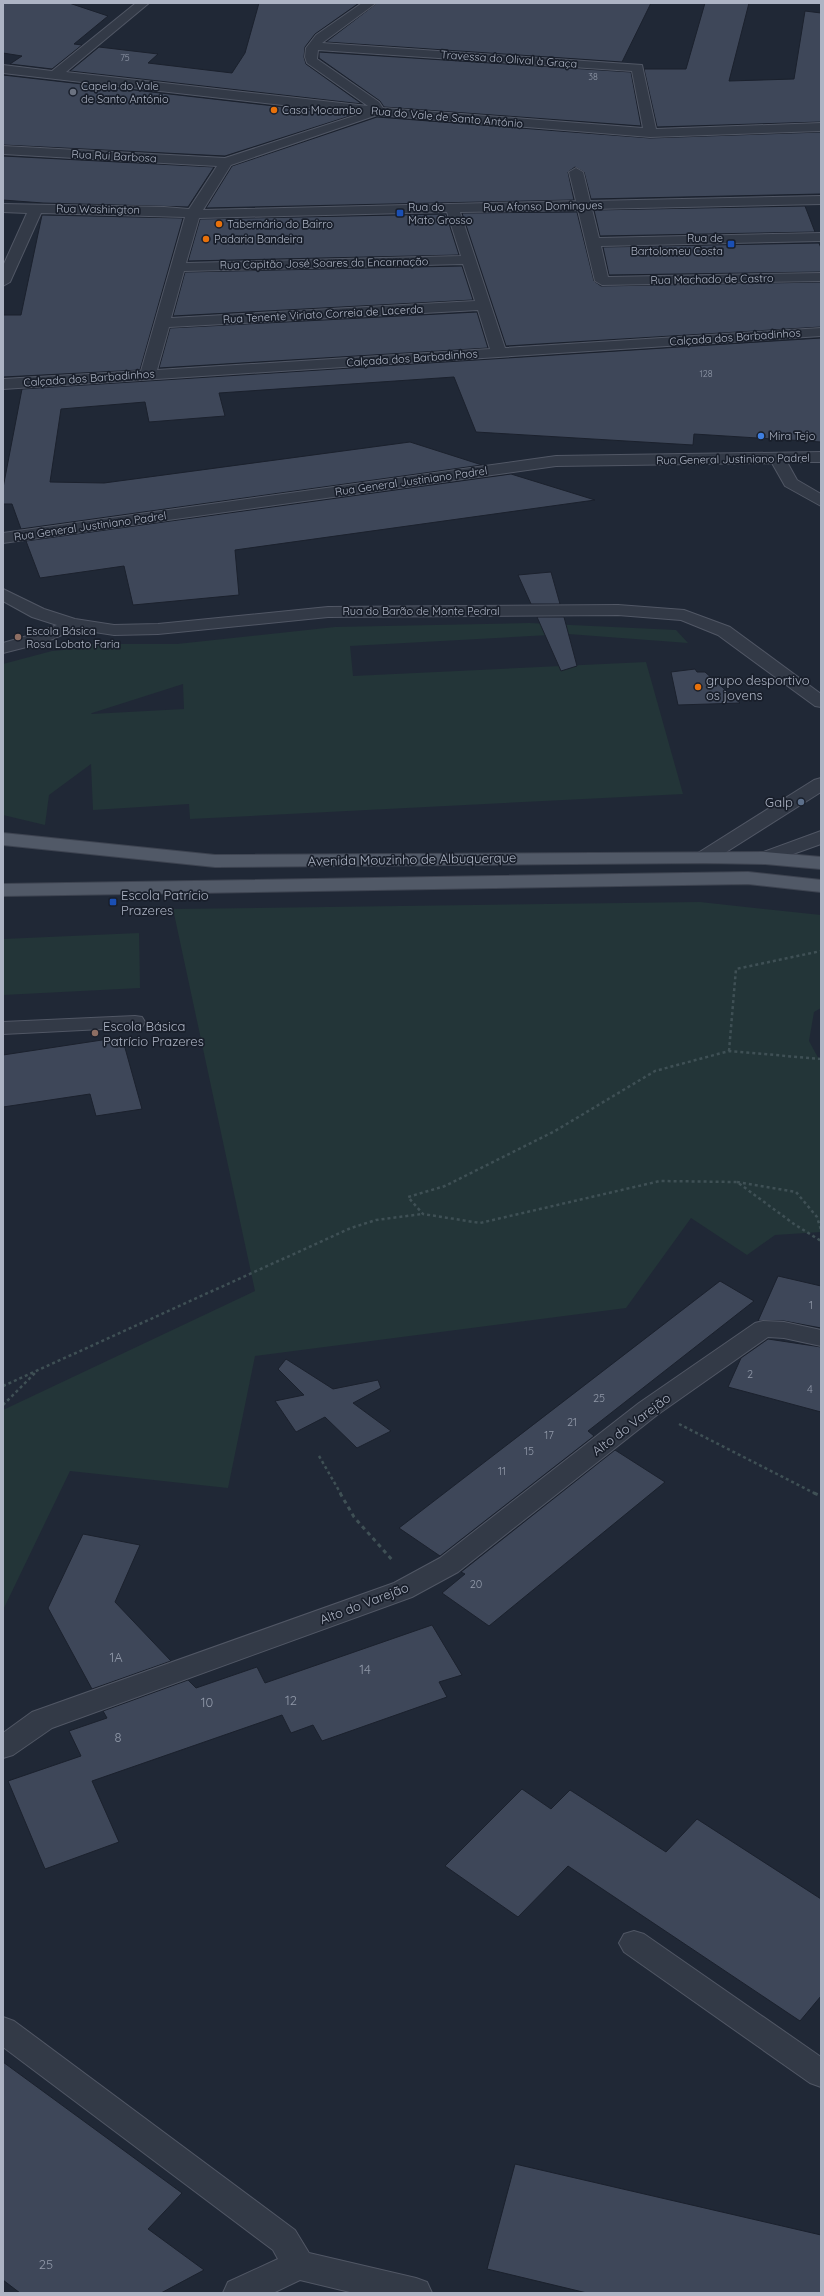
<svg xmlns="http://www.w3.org/2000/svg" width="824" height="2296" viewBox="0 0 824 2296" font-family="Quicksand,sans-serif">
  <style>
    .green { fill: #233538; fill-rule: evenodd }
    .building { fill: #3e4759; stroke: #1b212d }
    .lines { fill: none; stroke-linecap: round; stroke-linejoin: round }
    .minor-casing { stroke: #515765; stroke-width: 2 }
    .major-casing { stroke: #3d4350; stroke-width: 2 }
    .path-far1 { stroke: #3f5055; stroke-width: 2.5; stroke-dasharray: 3 3; stroke-linecap: butt }
    .path { stroke: #3f5055; stroke-width: 3; stroke-dasharray: 4 4; stroke-linecap: butt }
    .minor { fill: #333a47; fill-rule: evenodd }
    .major { fill: #515967; fill-rule: evenodd }
    .worship-dot { fill: #6b7280; stroke: #191f2b; stroke-width: 1.5 }
    .food-dot { fill: #e8710a; stroke: #191f2b; stroke-width: 1.5 }
    .transit-dot { fill: #1a4fb4; stroke: #191f2b; stroke-width: 1.5 }
    .shop-dot { fill: #3f7fe0; stroke: #191f2b; stroke-width: 1.5 }
    .education-dot { fill: #8d6e63; stroke: #191f2b; stroke-width: 1.5 }
    .service-dot { fill: #5c6f8a; stroke: #191f2b; stroke-width: 1.5 }
    .labels { text-anchor: middle; stroke-width: 3.5; stroke-linejoin: round; paint-order: stroke }
    .far-number-label { font-size: 9px; fill: #9199a9 }
    .far-street-label { font-size: 11px; fill: #adb4c4; stroke: #191f2b }
    .far-poi-label { font-size: 11px; fill: #adb4c4; stroke: #191f2b; text-anchor: start }
    .number-label { font-size: 11px; fill: #9199a9 }
    .poi-label { font-size: 13px; fill: #adb4c4; stroke: #191f2b; text-anchor: start }
    .street-label { font-size: 13px; fill: #adb4c4; stroke: #191f2b }
    .near-number-label { font-size: 13px; fill: #9199a9 }
  </style>
  <rect width="100%" height="100%" fill="#202836"/>
  <!-- green -->
  <g class="green">
    <path d="M529,623l147,7 12,13 -120,-9 -218,12 3,30 293,-14 37,132 -493,25 -1,-15 -96,6 -2,-46 -42,31 -4,30 -42,-10v-151l49,-13 22,-2 17,-5h86l158,-17zM183,684l1,25 -93,5 1,-1z"/>
    <path d="M700,902l121,13v93l-7,4 -5,29 12,22v169l-46,3 -28,20 -56,-37 -65,90 -371,48 -27,132 -158,-17 -67,139v-200l252,-119 -82,-382z"/>
    <path d="M139,933l1,55 -137,7v-56z"/>
  </g>
  <!-- building -->
  <g class="building">
    <path d="M3,3h66l39,13 -34,28 8,1 -30,24 -42,-5 12,-8 -19,-3z"/>
    <path d="M259,3h100l-44,31 -10,13 -1,10 2,7 56,40 -292,-33 29,-24 59,7 -10,9 84,10 13,-20z"/>
    <path d="M377,3h274l-29,59 -296,-20z"/>
    <path d="M705,3h44l-20,78 65,-2 11,-68 16,2v109l-164,5 -13,-58h42z"/>
    <path d="M319,52l312,20 10,54 -257,-19 -4,-6 -61,-43z"/>
    <path d="M3,75l350,40 -128,41 -222,-11z"/>
    <path d="M377,117l273,21 171,-6v62l-230,5 -7,-27 -9,-5 -7,5 6,28 -368,8 26,-42z"/>
    <path d="M3,156l211,11 -26,40 -145,-4 -40,-3z"/>
    <path d="M805,206l10,26 -215,4 -6,-26z"/>
    <path d="M577,212l17,69 7,5 220,-4v45l-315,19 -44,-133z"/>
    <path d="M446,214l13,41 -271,6 12,-42z"/>
    <path d="M42,215l141,3 -43,152 -137,7v-62h18z"/>
    <path d="M819,243l2,5v24l-212,3 -6,-28z"/>
    <path d="M462,266l11,34 -300,16 12,-44z"/>
    <path d="M477,312l11,36 -329,20 11,-40z"/>
    <path d="M821,338v104l-127,-8 -1,11 -217,-13 -22,-55 -235,16 6,23 -76,6 -4,-20 -84,7 -11,73 54,1 306,-41 72,23 -461,64 -9,-25h-9v-16l19,-99z"/>
    <path d="M511,474l84,26 -360,50 4,45 -106,10 -9,-39 -84,12 -14,-37z"/>
    <path d="M551,572l9,32h-29l-13,-29z"/>
    <path d="M537,617h27l13,49 -16,5z"/>
    <path d="M695,669l2,3h8l35,31 -62,2 -7,-33z"/>
    <path d="M122,1037l20,72 -46,7 -6,-22 -87,13v-52z"/>
    <path d="M778,1276l43,10v42l-37,-7h-26z"/>
    <path d="M720,1281l34,20 -166,130 6,5 -154,120 -41,-28z"/>
    <path d="M768,1339l53,8v65l-93,-25 13,-29z"/>
    <path d="M286,1359l47,30 45,-9 3,8 -28,15 38,28 -34,17 -32,-31 -29,15 -21,-31 29,-6 -26,-26z"/>
    <path d="M615,1450l50,32 -176,144 -47,-33 23,-19 -4,-2z"/>
    <path d="M83,1534l57,11 -25,57 56,59 -79,28 -44,-81z"/>
    <path d="M432,1625l30,50 -23,7 8,15 -125,44 -9,-16 -22,8 -9,-18 -190,66 27,61 -74,27 -37,-88 73,-25 -12,-25 38,-13 -4,-7 85,-31 8,8 61,-21 8,16z"/>
    <path d="M522,1789l29,20 19,-19 96,62 31,-33 124,80v97l-21,25 -232,-155 -50,51 -73,-51z"/>
    <path d="M3,2062l179,131 -34,36 56,41 -43,23h-141l-17,-13z"/>
    <path d="M515,2164l306,71v58h-234l-100,-24z"/>
  </g>
  <g class="lines">
    <!-- minor casing -->
    <g class="minor-casing">
      <g id="minor">
        <path d="M136,3h13l-83,69 302,34 -61,-43 -2,-6 1,-9 10,-13 46,-32h14l-54,40 320,22 14,64 165,-6v8l-171,6 -273,-22 -146,50 -28,45 373,-9 -7,-29 7,-4 7,4 7,29 231,-5v8l-229,5 7,29 222,-5v8l-220,5 7,31 213,-4v8l-219,4 -7,-4 -17,-71 -118,2 45,136 316,-20v8l-818,53v-10l138,-8 44,-154 -144,-4 -31,69 -7,4v-20l24,-53 -24,-1v-8l161,3 25,2 28,-43 -214,-12v-8l222,12 135,-44 -357,-41v-8l49,6zM318,50l314,21 11,57 -260,-20 -4,-6 -62,-43zM447,212l14,44 -275,7 13,-45zM463,264l12,37 -304,17 13,-47zM478,310l12,39 -333,21 12,-43z"/>
        <path d="M821,452v10h-34l10,18 24,14v12l-36,-20 -13,-23 -216,3 -553,77v-10l553,-77z"/>
        <path d="M3,589l41,20 31,10 39,6 44,-1 170,-17 290,-2 66,5 46,17 91,67v13l-6,-1 -97,-71 -37,-15 -63,-5 -290,2 -170,17 -44,1 -39,-6 -29,13 -43,11v-10l31,-9 23,-9 -25,-8 -29,-16z"/>
        <path d="M821,778v14l-109,69 -7,2 -7,-2 -3,-4 3,-4 116,-73z"/>
        <path d="M821,831v13l-56,20 -7,-2 -3,-4 3,-4z"/>
        <path d="M135,1016l7,1 3,5 -3,5 -139,7v-12z"/>
        <path d="M763,1321l21,1 37,8v16l-37,-8 -16,-1 -111,78 -199,157 -46,25 -360,131 -39,27 -10,3v-25l29,-21 362,-129 46,-25 199,-155 116,-80z"/>
        <path d="M634,1931l10,3 177,123v30l-11,-4 -186,-131 -5,-9 5,-9z"/>
        <path d="M3,2017l11,4 281,209 14,23 107,25 11,4 5,11h-78l-54,-13 -27,13h-50l5,-11 50,-23 -5,-9 -270,-203z"/>
      </g>
    </g>
    <!-- major casing -->
    <g class="major-casing">
      <g id="major">
        <path d="M3,833l212,22 550,-3 56,5v12l-56,-5 -60,-1 -490,4 -212,-22z"/>
        <path d="M748,872l73,8v12l-73,-8 -745,12v-12z"/>
      </g>
    </g>
    <!-- path-far1 -->
    <g class="path-far1">
      <path d="M729,1051l7,-82 85,-18"/>
      <path d="M821,1059l-92,-8 -74,20 -100,60 -110,55 -37,11 15,17 57,9 180,-42 77,1 57,42 27,17"/>
      <path d="M737,1182l59,10 21,25 4,13"/>
      <path d="M3,1386l348,-158 25,-8 46,-6"/>
      <path d="M3,1405l34,-34"/>
      <path d="M679,1424l137,70"/>
      <path d="M319,1456l22,38"/>
    </g>
    <!-- path -->
    <g class="path">
      <path d="M340,1493l14,24 39,44"/>
      <path d="M814,1493l7,3"/>
    </g>
    <!-- minor -->
    <use href="#minor" class="minor"/>
    <!-- major -->
    <use href="#major" class="major"/>
  </g>
  <!-- markers -->
  <circle class="worship-dot" cx="73" cy="92" r="4"/>
  <g class="food-dot">
    <circle cx="274" cy="110" r="4"/>
    <circle cx="219" cy="224" r="4"/>
    <circle cx="206" cy="239" r="4"/>
    <circle cx="698" cy="687" r="4"/>
  </g>
  <g class="transit-dot">
    <rect x="396" y="209" width="8" height="8" rx="2"/>
    <rect x="727" y="240" width="8" height="8" rx="2"/>
    <rect x="109" y="898" width="8" height="8" rx="2"/>
  </g>
  <circle class="shop-dot" cx="761" cy="436" r="4"/>
  <g class="education-dot">
    <circle cx="18" cy="637" r="4"/>
    <circle cx="95" cy="1033" r="4"/>
  </g>
  <circle class="service-dot" cx="801" cy="802" r="4"/>
  <g class="labels">
    <!-- far-number labels -->
    <g class="far-number-label">
      <text x="125" y="61">75</text>
      <text x="593" y="80">38</text>
      <text x="706" y="377">128</text>
    </g>
    <!-- far-street labels -->
    <g class="far-street-label">
      <text transform="translate(509 59) rotate(4)" y="4">Travessa do Olival à Graça</text>
      <text transform="translate(447 117) rotate(5)" y="4">Rua do Vale de Santo António</text>
      <text transform="translate(114 156) rotate(3)" y="4">Rua Rui Barbosa</text>
      <text transform="translate(543 206) rotate(-1)" y="4">Rua Afonso Domingues</text>
      <text transform="translate(98 209) rotate(1)" y="4">Rua Washington</text>
      <text transform="translate(324 263) rotate(-1)" y="4">Rua Capitão José Soares da Encarnação</text>
      <text transform="translate(712 279) rotate(-1)" y="4">Rua Machado de Castro</text>
      <text transform="translate(323 314) rotate(-3)" y="4">Rua Tenente Viriato Correia de Lacerda</text>
      <text transform="translate(735 337) rotate(-4)" y="4">Calçada dos Barbadinhos</text>
      <text transform="translate(412 358) rotate(-4)" y="4">Calçada dos Barbadinhos</text>
      <text transform="translate(89 378) rotate(-4)" y="4">Calçada dos Barbadinhos</text>
      <text transform="translate(733 459) rotate(-1)" y="4">Rua General Justiniano Padrel</text>
      <text transform="translate(411 481) rotate(-8)" y="4">Rua General Justiniano Padrel</text>
      <text transform="translate(90 526) rotate(-8)" y="4">Rua General Justiniano Padrel</text>
      <text x="421" y="615">Rua do Barão de Monte Pedral</text>
    </g>
    <!-- far-poi labels -->
    <g class="far-poi-label">
      <text x="81" y="90">Capela do Vale<tspan x="81" dy="13">de Santo António</tspan></text>
      <text x="282" y="114">Casa Mocambo</text>
      <text x="408" y="211">Rua do<tspan x="408" dy="13">Mato Grosso</tspan></text>
      <text x="227" y="228">Tabernário do Bairro</text>
      <text x="723" y="242" text-anchor="end">Rua de<tspan x="723" dy="13">Bartolomeu Costa</tspan></text>
      <text x="214" y="243">Padaria Bandeira</text>
      <text x="769" y="440">Mira Tejo</text>
      <text x="26" y="635">Escola Básica<tspan x="26" dy="13">Rosa Lobato Faria</tspan></text>
    </g>
    <!-- number labels -->
    <g class="number-label">
      <text x="811" y="1309">1</text>
      <text x="750" y="1378">2</text>
      <text x="810" y="1393">4</text>
      <text x="599" y="1402">25</text>
      <text x="572" y="1426">21</text>
      <text x="549" y="1439">17</text>
      <text x="529" y="1455">15</text>
      <text x="502" y="1475">11</text>
      <text x="476" y="1588">20</text>
    </g>
    <!-- poi labels -->
    <g class="poi-label">
      <text x="706" y="685">grupo desportivo<tspan x="706" dy="15">os jovens</tspan></text>
      <text x="793" y="807" text-anchor="end">Galp</text>
      <text x="121" y="900">Escola Patrício<tspan x="121" dy="15">Prazeres</tspan></text>
      <text x="103" y="1031">Escola Básica<tspan x="103" dy="15">Patrício Prazeres</tspan></text>
    </g>
    <!-- street labels -->
    <g class="street-label">
      <text transform="translate(412 859) rotate(-1)" y="5">Avenida Mouzinho de Albuquerque</text>
      <text transform="translate(631 1424) rotate(-37)" y="5">Alto do Varejão</text>
      <text transform="translate(364 1603) rotate(-21)" y="5">Alto do Varejão</text>
    </g>
    <!-- near-number labels -->
    <g class="near-number-label">
      <text x="116" y="1662">1A</text>
      <text x="365" y="1674">14</text>
      <text x="291" y="1705">12</text>
      <text x="207" y="1707">10</text>
      <text x="118" y="1742">8</text>
      <text x="46" y="2269">25</text>
    </g>
  </g>
  <!-- border -->
  <rect width="824" height="2296" fill="none" stroke="#adb4c4" stroke-width="8"/>
</svg>
